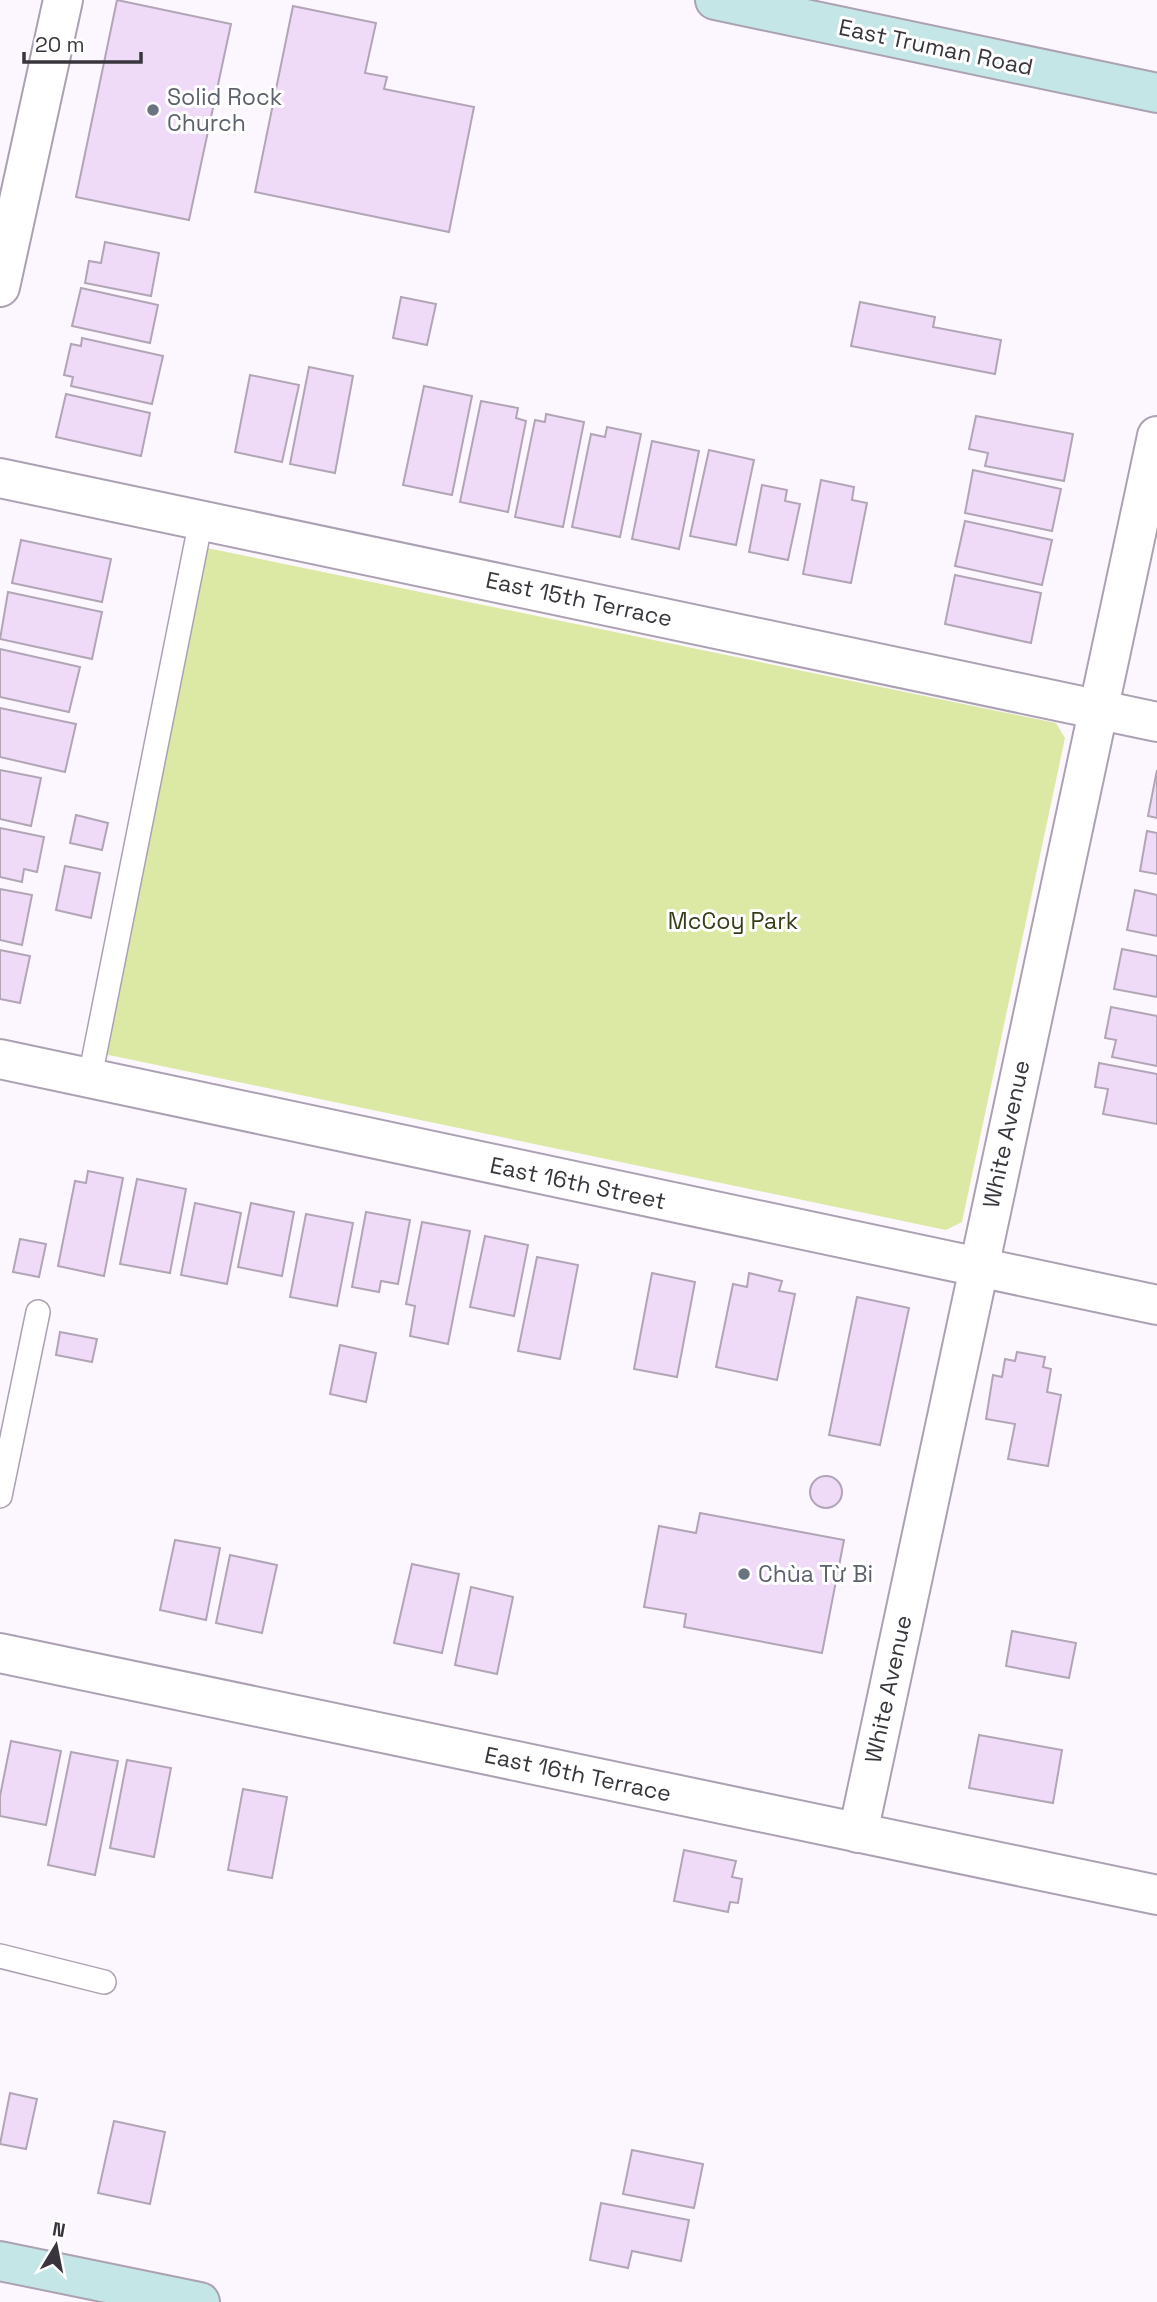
<svg xmlns="http://www.w3.org/2000/svg" width="1157" height="2302" viewBox="0 0 1157 2302" font-family="'Space Grotesk',sans-serif">
  <style>
    .park { fill: #dbe9a5 }
    .building { fill: #efdbf8; stroke: #b1a5b6; stroke-width: 2 }
    .lines { fill: none; stroke-linecap: round; stroke-linejoin: round }
    .lane-casing { stroke: #aca1b2; stroke-width: 26 }
    .street-casing { stroke: #aca1b2; stroke-width: 42 }
    .secondary-casing { stroke: #aca1b2; stroke-width: 42 }
    .lane { stroke: #fff; stroke-width: 23 }
    .street { stroke: #fff; stroke-width: 38 }
    .secondary { stroke: #c4e6e6; stroke-width: 38 }
    .worship-dot { fill: #6b7280; stroke: #fff; stroke-width: 2.5 }
    .labels { text-anchor: middle; stroke-width: 6; stroke-linejoin: round; paint-order: stroke }
    .street-label { font-size: 23px; fill: #39353c; stroke: #fff }
    .worship-label { font-size: 23px; fill: #5b616d; stroke: #fff; text-anchor: start }
    .park-label { font-size: 23px; fill: #353c17; stroke: #fff }
  </style>
  <rect width="100%" height="100%" fill="#fcf7fe"/>
  <!-- park -->
  <path class="park" d="M207,548l849,175 9,15 -103,484 -16,8 -842,-176z"/>
  <!-- building -->
  <g class="building">
    <path d="M117,0l114,24 -42,196 -113,-23z"/>
    <path d="M293,6l83,17 -11,50 22,4 -3,12 90,18 -25,125 -194,-40z"/>
    <path d="M105,242l54,11 -8,43 -66,-13 4,-22 12,2z"/>
    <path d="M81,288l77,17 -8,38 -78,-17z"/>
    <path d="M401,297l35,7 -9,41 -34,-7z"/>
    <path d="M860,302l75,15 -2,10 68,13 -6,34 -144,-28z"/>
    <path d="M82,338l81,18 -11,48 -81,-18 2,-9 -9,-2 7,-31 10,2z"/>
    <path d="M309,367l44,9 -18,97 -45,-9z"/>
    <path d="M250,375l49,10 -17,77 -47,-10z"/>
    <path d="M424,386l48,10 -20,99 -49,-10z"/>
    <path d="M66,394l84,19 -9,43 -85,-19z"/>
    <path d="M481,401l37,7 -2,10 10,3 -18,91 -48,-10z"/>
    <path d="M546,414l38,8 -21,105 -48,-10 20,-97 10,2z"/>
    <path d="M976,416l97,18 -9,47 -79,-15 3,-13 -19,-4z"/>
    <path d="M607,427l34,7 -21,103 -48,-10 19,-93 14,3z"/>
    <path d="M652,441l47,10 -20,98 -47,-10z"/>
    <path d="M709,450l45,10 -18,85 -46,-9z"/>
    <path d="M973,470l88,19 -9,42 -87,-18z"/>
    <path d="M821,480l33,7 -2,13 15,3 -16,80 -48,-9z"/>
    <path d="M762,485l25,5 -2,11 15,3 -12,56 -39,-8z"/>
    <path d="M965,521l87,19 -10,45 -87,-19z"/>
    <path d="M21,540l90,19 -9,43 -90,-19z"/>
    <path d="M955,575l86,18 -10,50 -86,-19z"/>
    <path d="M8,592l94,20 -10,47 -92,-20z"/>
    <path d="M0,649l80,18 -11,45 -69,-15z"/>
    <path d="M0,708l76,16 -11,48 -65,-15z"/>
    <path d="M0,770l41,8 -10,48 -31,-7z"/>
    <path d="M1157,770v48l-9,-2z"/>
    <path d="M76,815l32,8 -6,27 -32,-7z"/>
    <path d="M0,828l44,9 -7,35 -13,-3 -2,13 -22,-5z"/>
    <path d="M1147,831l10,2v41l-17,-3z"/>
    <path d="M65,866l35,7 -9,45 -35,-8z"/>
    <path d="M0,889l32,6 -10,50 -22,-5z"/>
    <path d="M1135,890l22,5v41l-30,-6z"/>
    <path d="M1122,949l35,7v41l-43,-8z"/>
    <path d="M0,950l30,6 -10,47 -20,-4z"/>
    <path d="M1111,1007l46,9v50l-45,-9 4,-17 -11,-2z"/>
    <path d="M1099,1063l58,11v50l-54,-10 5,-25 -13,-2z"/>
    <path d="M88,1171l35,7 -19,98 -46,-10 17,-85 11,2z"/>
    <path d="M137,1179l49,10 -16,84 -50,-9z"/>
    <path d="M195,1203l46,10 -14,71 -46,-9z"/>
    <path d="M251,1203l43,9 -12,64 -44,-9z"/>
    <path d="M366,1212l44,8 -12,64 -17,-3 -2,11 -27,-5z"/>
    <path d="M306,1214l47,9 -16,83 -47,-9z"/>
    <path d="M422,1222l48,9 -22,113 -38,-8 5,-30 -9,-2z"/>
    <path d="M485,1236l43,9 -14,71 -44,-9z"/>
    <path d="M20,1239l26,5 -7,33 -26,-5z"/>
    <path d="M537,1257l41,8 -18,94 -42,-8z"/>
    <path d="M652,1273l43,9 -18,95 -43,-8z"/>
    <path d="M749,1273l33,8 -3,10 16,3 -18,86 -61,-13 17,-83 14,3z"/>
    <path d="M857,1297l52,11 -29,137 -51,-10z"/>
    <path d="M60,1332l37,7 -5,23 -36,-7z"/>
    <path d="M340,1345l36,8 -10,49 -36,-8z"/>
    <path d="M1017,1352l28,5 -2,10 8,2 -4,23 14,3 -13,71 -40,-7 7,-35 -29,-5 7,-44 9,2 3,-18 10,2z"/>
    <circle cx="826" cy="1492" r="16"/>
    <path d="M700,1513l144,27 -22,113 -138,-26 2,-13 -42,-7 15,-81 37,7z"/>
    <path d="M175,1540l45,8 -14,72 -46,-10z"/>
    <path d="M230,1555l47,10 -15,68 -46,-10z"/>
    <path d="M412,1564l47,10 -17,79 -48,-10z"/>
    <path d="M471,1587l42,10 -16,77 -42,-9z"/>
    <path d="M1012,1631l64,12 -7,35 -63,-12z"/>
    <path d="M979,1735l83,15 -9,53 -84,-15z"/>
    <path d="M11,1741l50,10 -15,74 -46,-9v-20z"/>
    <path d="M71,1752l47,9 -23,114 -47,-10z"/>
    <path d="M127,1760l44,8 -17,89 -44,-9z"/>
    <path d="M243,1789l44,8 -15,81 -44,-8z"/>
    <path d="M684,1850l52,11 -4,16 10,2 -4,24 -8,-1 -2,10 -54,-11z"/>
    <path d="M10,2093l27,6 -11,50 -26,-5z"/>
    <path d="M114,2121l51,11 -15,72 -52,-11z"/>
    <path d="M632,2150l71,14 -9,44 -71,-14z"/>
    <path d="M601,2203l88,17 -8,41 -49,-10 -4,17 -38,-8z"/>
  </g>
  <g class="lines">
    <!-- lane casing -->
    <g class="lane-casing">
      <g id="lane">
        <path d="M90,1077l111,-557"/>
        <path d="M0,1496l38,-184"/>
        <path d="M0,1956l104,26"/>
      </g>
    </g>
    <!-- street casing -->
    <g class="street-casing">
      <g id="street">
        <path d="M0,287l63,-287"/>
        <path d="M0,478l1157,244"/>
        <path d="M0,1059l1157,246"/>
        <path d="M0,1653l1157,242"/>
        <path d="M858,1833l299,-1397"/>
      </g>
    </g>
    <!-- secondary casing -->
    <g class="secondary-casing">
      <g id="secondary">
        <path d="M715,0l442,93"/>
        <path d="M0,2261l200,41"/>
      </g>
    </g>
    <!-- lane -->
    <use href="#lane" class="lane"/>
    <!-- street -->
    <use href="#street" class="street"/>
    <!-- secondary -->
    <use href="#secondary" class="secondary"/>
  </g>
  <!-- markers -->
  <g class="worship-dot">
    <circle cx="153" cy="110" r="7"/>
    <circle cx="744" cy="1574" r="7"/>
  </g>
  <g class="labels">
    <!-- street labels -->
    <g class="street-label">
      <text transform="translate(936 47) rotate(12)" y="8">East Truman Road</text>
      <text transform="translate(579 599) rotate(12)" y="8">East 15th Terrace</text>
      <text transform="translate(1006 1134) rotate(-78)" y="8">White Avenue</text>
      <text transform="translate(578 1183) rotate(12)" y="8">East 16th Street</text>
      <text transform="translate(888 1689) rotate(-78)" y="8">White Avenue</text>
      <text transform="translate(578 1774) rotate(12)" y="8">East 16th Terrace</text>
    </g>
    <!-- worship labels -->
    <g class="worship-label">
      <text x="167" y="105">Solid Rock<tspan x="167" dy="26">Church</tspan></text>
      <text x="758" y="1582">Chùa Từ Bi</text>
    </g>
    <!-- park labels -->
    <g class="park-label">
      <text x="733" y="929">McCoy Park</text>
    </g>
  </g>
  <!-- north arrow -->
  <g transform="translate(56 2246) rotate(10)" stroke="#ffffff" stroke-width="5" paint-order="stroke">
  <path d="M0-5L12 26L0 18L-12 26Z" fill="#39353c"/>
  <text y="-10" font-size="19" font-weight="bold" text-anchor="middle" fill="#39353c">N</text>
  </g>
  <!-- scale -->
  <path d="M24 52v10h117v-10" fill="none" stroke="#39353c" stroke-width="3.5"/>
  <text x="35" y="52" font-size="21" fill="#39353c" stroke="#ffffff" stroke-width="5" paint-order="stroke">20 m</text>
</svg>
